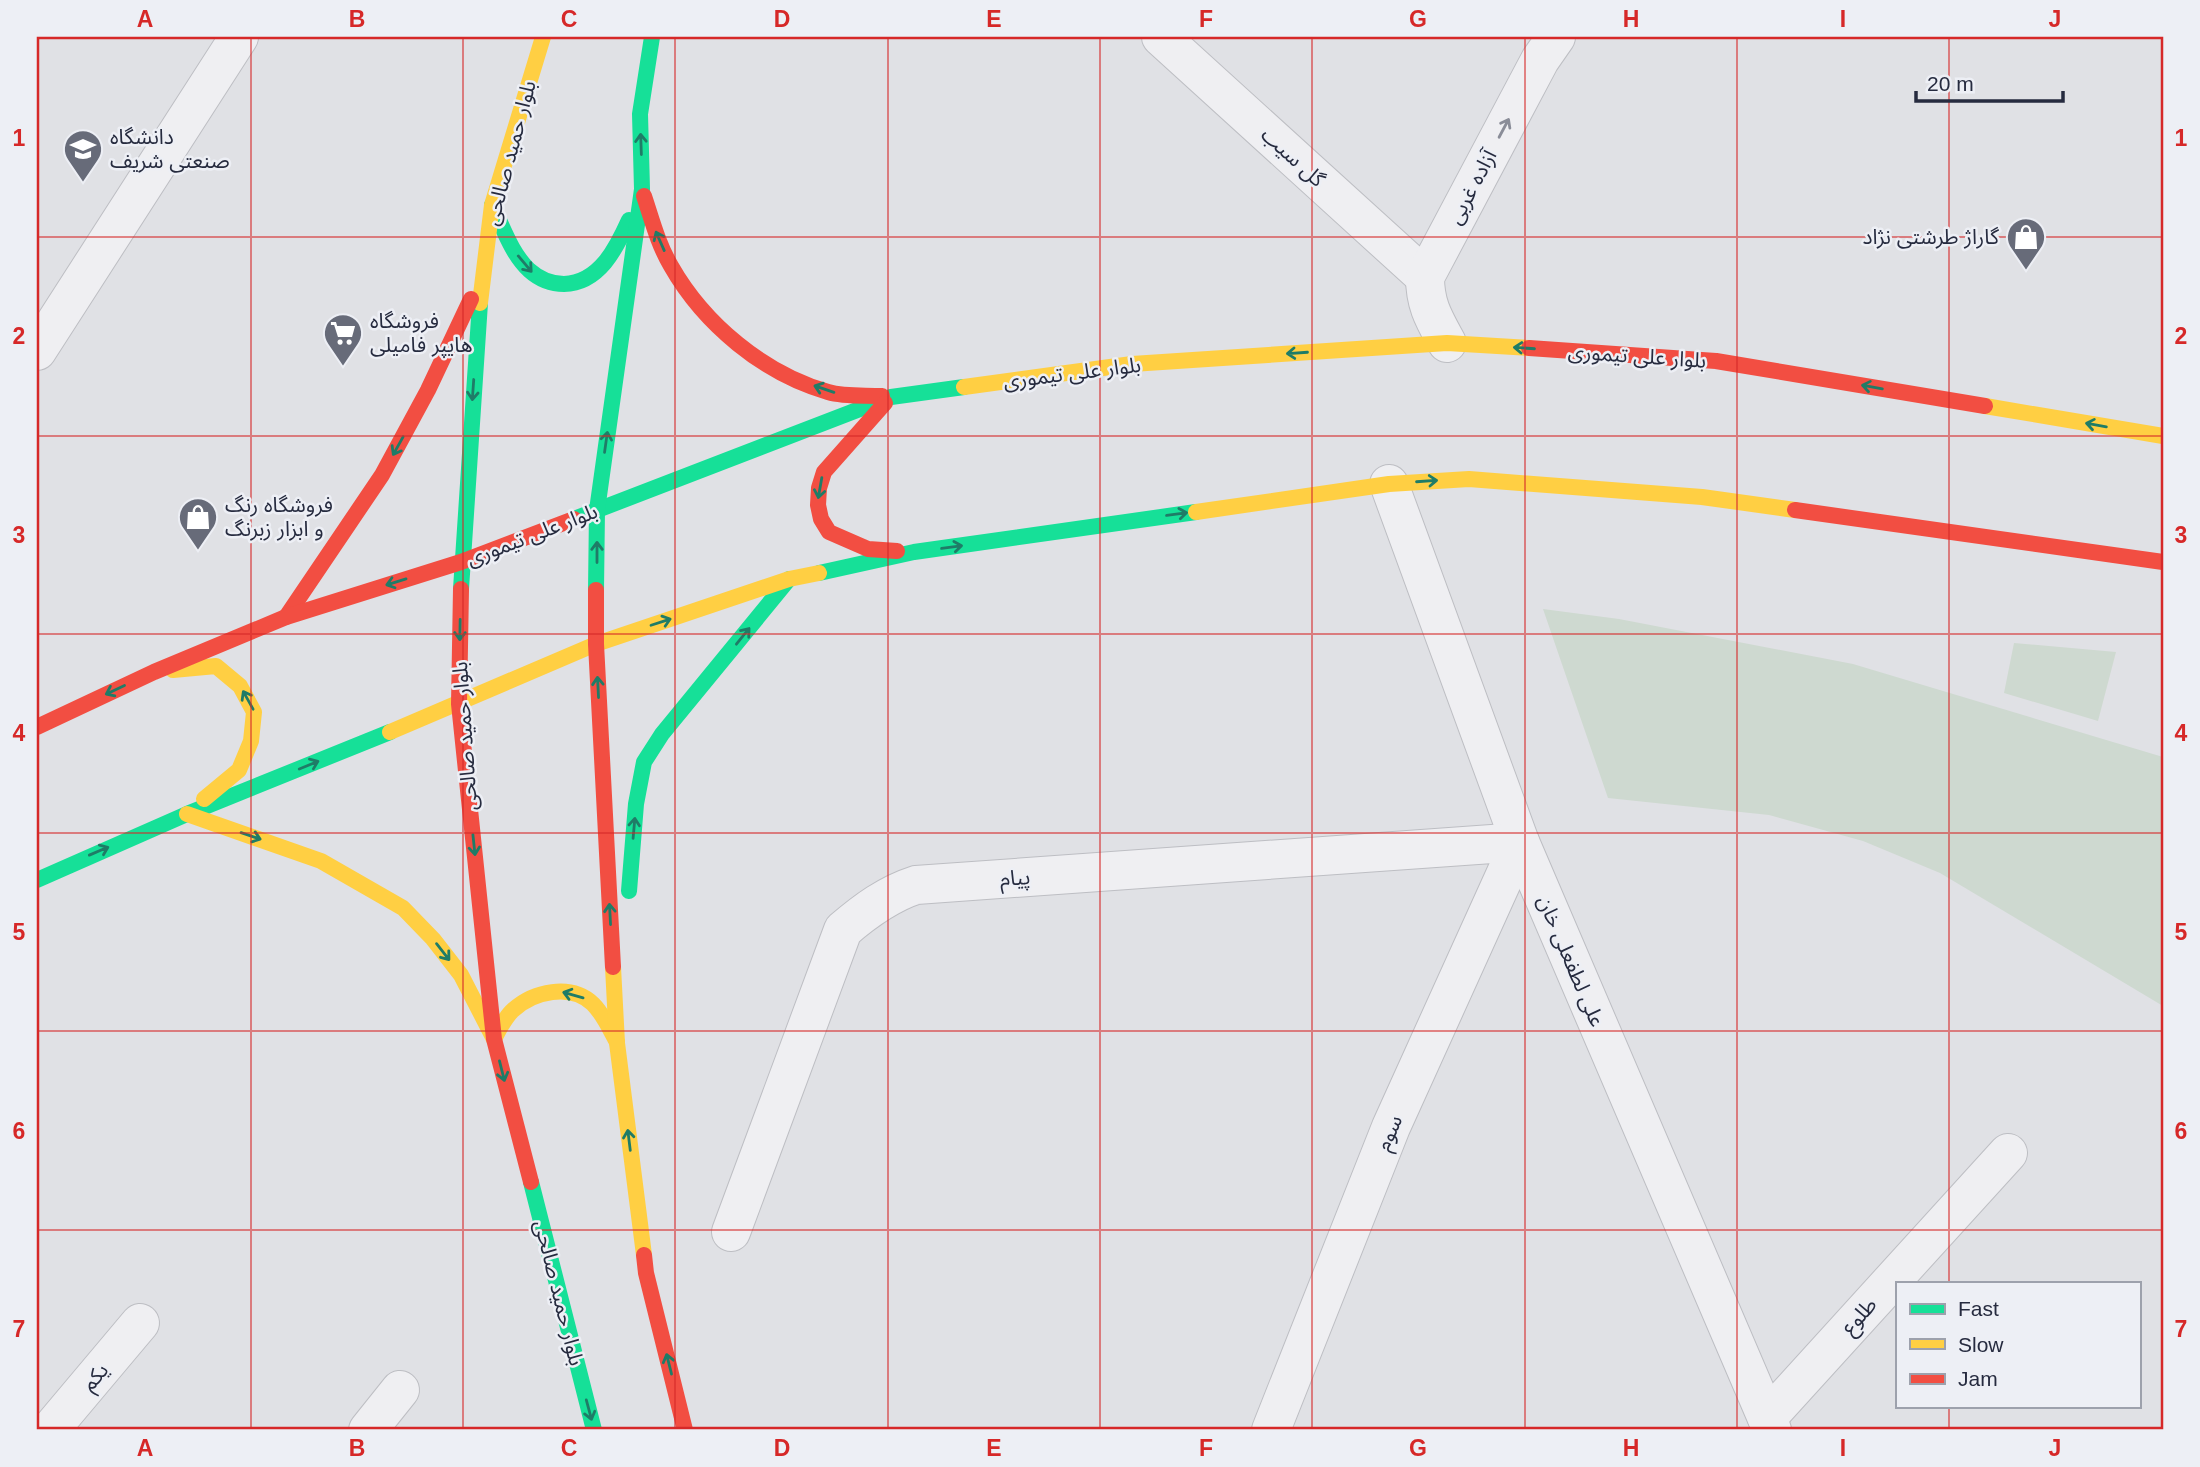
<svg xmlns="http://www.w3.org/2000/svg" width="2200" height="1467" viewBox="0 0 2200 1467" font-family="Helvetica,'Noto Sans Arabic',sans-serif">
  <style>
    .green { fill: #ced9d0 }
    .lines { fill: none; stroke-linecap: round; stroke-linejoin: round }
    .street-casing { stroke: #bdbec3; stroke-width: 40 }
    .street { stroke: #efeff2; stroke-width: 38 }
    .fast { stroke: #16e098; stroke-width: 16 }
    .slow { stroke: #ffcf43; stroke-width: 16 }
    .jam { stroke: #f24e42; stroke-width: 16 }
    .oneway { stroke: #8a8d98 }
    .oneway2 { stroke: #1f7c67 }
    .grid { fill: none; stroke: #d62828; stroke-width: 2; stroke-opacity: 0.55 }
    .labels { text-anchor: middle; stroke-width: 5; stroke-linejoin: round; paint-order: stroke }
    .poi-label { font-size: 21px; fill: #262b3f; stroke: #edeff5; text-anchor: start }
    .street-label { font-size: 21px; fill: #262b3f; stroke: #edeff5 }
    .neatline { fill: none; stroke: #d62828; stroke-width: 2.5 }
    .grid-label { font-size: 23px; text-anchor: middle; font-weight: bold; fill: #d62828 }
  </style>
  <rect width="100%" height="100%" fill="#e0e1e5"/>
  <!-- green -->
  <g class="green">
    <path d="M1543,609l76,10 234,45 310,93v249l-223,-133 -77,-32 -94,-26 -161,-17z"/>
    <path d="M2014,643l102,9 -18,69 -94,-28z"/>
  </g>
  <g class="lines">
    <!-- street casing -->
    <g class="street-casing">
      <g id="street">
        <path d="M1161,37l264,240"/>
        <path d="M1447,343c-13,-24 -22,-38 -22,-66l115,-217 16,-23"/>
        <path d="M37,351l202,-314"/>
        <path d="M1389,484l131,358 252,588"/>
        <path d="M731,1232l112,-302c22,-19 45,-36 73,-45l604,-43 -129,285 -120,303"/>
        <path d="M1767,1418l241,-265"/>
        <path d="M50,1430l90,-107"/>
        <path d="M368,1430l32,-40"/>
      </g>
    </g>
    <!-- street -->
    <use href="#street" class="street"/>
    <!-- fast -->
    <g class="fast">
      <path d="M492,205c11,22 19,48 37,65 10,9 22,14 35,14 35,-1 52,-35 65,-64"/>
      <path d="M574,519l317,-122 73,-10"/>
      <path d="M819,573l95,-21 282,-40"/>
      <path d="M461,589l19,-286"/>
      <path d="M596,590l1,-80 45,-321 -2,-75 12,-77"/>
      <path d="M37,880l150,-66 203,-82"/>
      <path d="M629,891l7,-87 8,-42 18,-28 127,-155"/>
      <path d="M531,1182l63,248"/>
    </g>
    <!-- slow -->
    <g class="slow">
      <path d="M480,303l12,-98 51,-168"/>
      <path d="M964,387l168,-23 315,-21 82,5"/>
      <path d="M1985,406l178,30"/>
      <path d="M1196,512l193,-28 80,-5 233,18 93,13"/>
      <path d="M173,670l43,-4 24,20 14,26 -3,29 -12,29 -35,29"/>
      <path d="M390,732l206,-88 193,-65 30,-6"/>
      <path d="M187,814l134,47 82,47 30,31 28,36 33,64c5,-9 10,-20 18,-28 21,-20 59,-28 81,-7 11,11 17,26 24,38"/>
      <path d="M613,967l4,76 27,212"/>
    </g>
    <!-- jam -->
    <g class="jam">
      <path d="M644,196c8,24 14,48 27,70 33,58 93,108 157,126 17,5 36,3 54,4"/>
      <path d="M1529,348l187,13 269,45"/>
      <path d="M885,403l-61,69 -5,16 -1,17 3,14 8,13 39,17 29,2"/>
      <path d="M1795,510l368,52"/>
      <path d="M461,589l-2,115 35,335 37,143"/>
      <path d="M596,590v54l17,323"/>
      <path d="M286,617l96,-142 46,-85 43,-91"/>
      <path d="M37,727l117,-55 132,-55 175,-55 113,-43"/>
      <path d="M644,1255l2,18 39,157"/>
    </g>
  </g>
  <!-- one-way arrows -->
  <defs><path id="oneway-shaft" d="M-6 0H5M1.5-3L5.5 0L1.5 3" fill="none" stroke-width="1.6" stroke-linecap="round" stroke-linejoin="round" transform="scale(1.75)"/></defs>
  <use class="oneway" href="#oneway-shaft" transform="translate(1504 128) rotate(-62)"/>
  <g class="oneway2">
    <use href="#oneway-shaft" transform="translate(641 144) rotate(-92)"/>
    <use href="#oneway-shaft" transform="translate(660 241) rotate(-114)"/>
    <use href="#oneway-shaft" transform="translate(525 264) rotate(50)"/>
    <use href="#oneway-shaft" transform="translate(1524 348) rotate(-176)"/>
    <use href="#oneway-shaft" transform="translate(1297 353) rotate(176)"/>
    <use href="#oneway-shaft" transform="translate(1872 387) rotate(-170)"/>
    <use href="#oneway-shaft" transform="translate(824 389) rotate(-161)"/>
    <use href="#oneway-shaft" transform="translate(473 390) rotate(94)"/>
    <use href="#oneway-shaft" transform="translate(2096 425) rotate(-170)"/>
    <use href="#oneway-shaft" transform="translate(606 442) rotate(-82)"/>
    <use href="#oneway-shaft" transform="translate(398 446) rotate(119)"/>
    <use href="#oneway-shaft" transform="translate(1427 481) rotate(-4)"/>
    <use href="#oneway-shaft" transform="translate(820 488) rotate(100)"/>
    <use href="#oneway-shaft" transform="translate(1177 514) rotate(-8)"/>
    <use href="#oneway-shaft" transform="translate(952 547) rotate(-8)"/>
    <use href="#oneway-shaft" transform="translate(597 552) rotate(-90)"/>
    <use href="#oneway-shaft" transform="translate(396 582) rotate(163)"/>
    <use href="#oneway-shaft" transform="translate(661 622) rotate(-18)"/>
    <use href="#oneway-shaft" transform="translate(460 630) rotate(91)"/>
    <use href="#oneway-shaft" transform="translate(743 636) rotate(-51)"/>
    <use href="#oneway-shaft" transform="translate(598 687) rotate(-93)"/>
    <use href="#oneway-shaft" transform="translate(115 690) rotate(155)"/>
    <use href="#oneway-shaft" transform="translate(248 700) rotate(-119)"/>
    <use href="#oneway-shaft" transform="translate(309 765) rotate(-22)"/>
    <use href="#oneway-shaft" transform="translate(634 828) rotate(-85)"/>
    <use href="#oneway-shaft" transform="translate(251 836) rotate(19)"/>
    <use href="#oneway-shaft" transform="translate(474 845) rotate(84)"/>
    <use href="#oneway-shaft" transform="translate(99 851) rotate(-23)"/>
    <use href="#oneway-shaft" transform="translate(610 914) rotate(-93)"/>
    <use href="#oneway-shaft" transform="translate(443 952) rotate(52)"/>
    <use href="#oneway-shaft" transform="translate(573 995) rotate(-164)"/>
    <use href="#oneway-shaft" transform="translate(502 1071) rotate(76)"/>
    <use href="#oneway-shaft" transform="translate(629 1140) rotate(-97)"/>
    <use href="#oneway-shaft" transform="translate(669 1364) rotate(-104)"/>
    <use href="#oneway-shaft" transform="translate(589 1410) rotate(75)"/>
  </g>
  <!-- grid -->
  <path class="grid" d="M251,37v1393M463,37v1393M675,37v1393M888,37v1393M1100,37v1393M1312,37v1393M1525,37v1393M1737,37v1393M1949,37v1246M37,237h2126M37,436h2126M37,634h2126M37,833h2126M37,1031h2126M37,1230h2126M1949,1406v24"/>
  <!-- icons -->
  <defs>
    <g id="university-pin" transform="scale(2.0125)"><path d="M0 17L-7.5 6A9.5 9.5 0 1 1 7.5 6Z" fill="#676b79" stroke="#edeff5"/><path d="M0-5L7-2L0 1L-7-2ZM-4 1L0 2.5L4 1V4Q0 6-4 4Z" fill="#fff"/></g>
    <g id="shop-pin" transform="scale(2.0125)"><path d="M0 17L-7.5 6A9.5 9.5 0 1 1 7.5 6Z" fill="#676b79" stroke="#edeff5"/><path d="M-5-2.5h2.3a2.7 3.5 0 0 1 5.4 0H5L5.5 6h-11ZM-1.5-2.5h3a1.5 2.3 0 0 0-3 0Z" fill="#fff"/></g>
    <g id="supermarket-pin" transform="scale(2.0125)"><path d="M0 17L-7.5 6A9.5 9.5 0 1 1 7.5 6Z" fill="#676b79" stroke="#edeff5"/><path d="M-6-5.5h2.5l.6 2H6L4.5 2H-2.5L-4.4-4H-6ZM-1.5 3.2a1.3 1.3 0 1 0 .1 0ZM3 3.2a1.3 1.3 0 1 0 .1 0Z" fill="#fff"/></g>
  </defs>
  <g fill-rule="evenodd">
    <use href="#university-pin" x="83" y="149"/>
    <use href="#shop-pin" x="2026" y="237"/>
    <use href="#supermarket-pin" x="343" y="333"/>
    <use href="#shop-pin" x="198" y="517"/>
  </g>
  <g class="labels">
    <!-- poi labels -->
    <g class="poi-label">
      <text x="110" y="144">دانشگاه<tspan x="110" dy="24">صنعتی شریف</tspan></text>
      <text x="1999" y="244" text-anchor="end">گاراژ طرشتی نژاد</text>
      <text x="370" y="328">فروشگاه<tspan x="370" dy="24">هایپر فامیلی</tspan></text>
      <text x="225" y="512">فروشگاه رنگ<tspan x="225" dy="24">و ابزار زبرنگ</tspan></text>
    </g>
    <!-- street labels -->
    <g class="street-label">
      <text transform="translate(510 153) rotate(-75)" y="7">بلوار حمید صالحی</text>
      <text transform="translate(1293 157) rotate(42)" y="7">گل سیب</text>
      <text transform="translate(1472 187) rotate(-62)" y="7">آزاده غربی</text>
      <text transform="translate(1637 356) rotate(4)" y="7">بلوار علی تیموری</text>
      <text transform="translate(1072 373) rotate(-7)" y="7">بلوار علی تیموری</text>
      <text transform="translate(532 535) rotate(-21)" y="7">بلوار علی تیموری</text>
      <text transform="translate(465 736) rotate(-94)" y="7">بلوار حمید صالحی</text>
      <text transform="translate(1015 878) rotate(-4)" y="7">پیام</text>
      <text transform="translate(1571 961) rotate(67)" y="7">علی لطفعلی خان</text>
      <text transform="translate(1389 1133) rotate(-67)" y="7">سوم</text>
      <text transform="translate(559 1293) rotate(76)" y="7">بلوار حمید صالحی</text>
      <text transform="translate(1859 1316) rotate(-48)" y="7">طلوع</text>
      <text transform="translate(95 1377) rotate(-50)" y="7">یکم</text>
    </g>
  </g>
  <!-- border -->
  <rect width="2200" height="1467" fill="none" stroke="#edeff5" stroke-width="77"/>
  <!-- legend -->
  <rect x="1896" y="1282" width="245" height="126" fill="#edeff5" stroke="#9da1ac" stroke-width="2"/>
  <rect x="1910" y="1304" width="35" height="10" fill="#16e098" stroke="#9da1ac" stroke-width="2"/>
  <text x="1958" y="1316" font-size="21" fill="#262b3f">Fast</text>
  <rect x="1910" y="1339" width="35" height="10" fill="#ffcf43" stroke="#9da1ac" stroke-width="2"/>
  <text x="1958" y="1352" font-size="21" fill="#262b3f">Slow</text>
  <rect x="1910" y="1374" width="35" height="10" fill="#f24e42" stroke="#9da1ac" stroke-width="2"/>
  <text x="1958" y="1386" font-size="21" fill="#262b3f">Jam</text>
  <!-- scale -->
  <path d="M1916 91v10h147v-10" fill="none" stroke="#262b3f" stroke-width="3.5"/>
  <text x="1927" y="91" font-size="21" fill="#262b3f" stroke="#edeff5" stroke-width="5" paint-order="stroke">20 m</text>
  <rect x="38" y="38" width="2124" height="1390" class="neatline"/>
  <g class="grid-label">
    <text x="145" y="27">A</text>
    <text x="357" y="27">B</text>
    <text x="569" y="27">C</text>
    <text x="782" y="27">D</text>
    <text x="994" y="27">E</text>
    <text x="1206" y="27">F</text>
    <text x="1418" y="27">G</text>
    <text x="1631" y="27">H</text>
    <text x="1843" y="27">I</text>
    <text x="2055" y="27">J</text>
    <text x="19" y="146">1</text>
    <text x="2181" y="146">1</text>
    <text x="19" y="344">2</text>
    <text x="2181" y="344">2</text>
    <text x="19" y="543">3</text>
    <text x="2181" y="543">3</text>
    <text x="19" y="741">4</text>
    <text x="2181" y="741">4</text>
    <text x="19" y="940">5</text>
    <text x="2181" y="940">5</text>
    <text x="19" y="1139">6</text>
    <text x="2181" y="1139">6</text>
    <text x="19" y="1337">7</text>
    <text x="2181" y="1337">7</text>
    <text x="145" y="1456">A</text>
    <text x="357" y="1456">B</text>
    <text x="569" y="1456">C</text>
    <text x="782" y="1456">D</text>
    <text x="994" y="1456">E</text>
    <text x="1206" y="1456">F</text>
    <text x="1418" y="1456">G</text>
    <text x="1631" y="1456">H</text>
    <text x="1843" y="1456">I</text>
    <text x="2055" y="1456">J</text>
  </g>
</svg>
